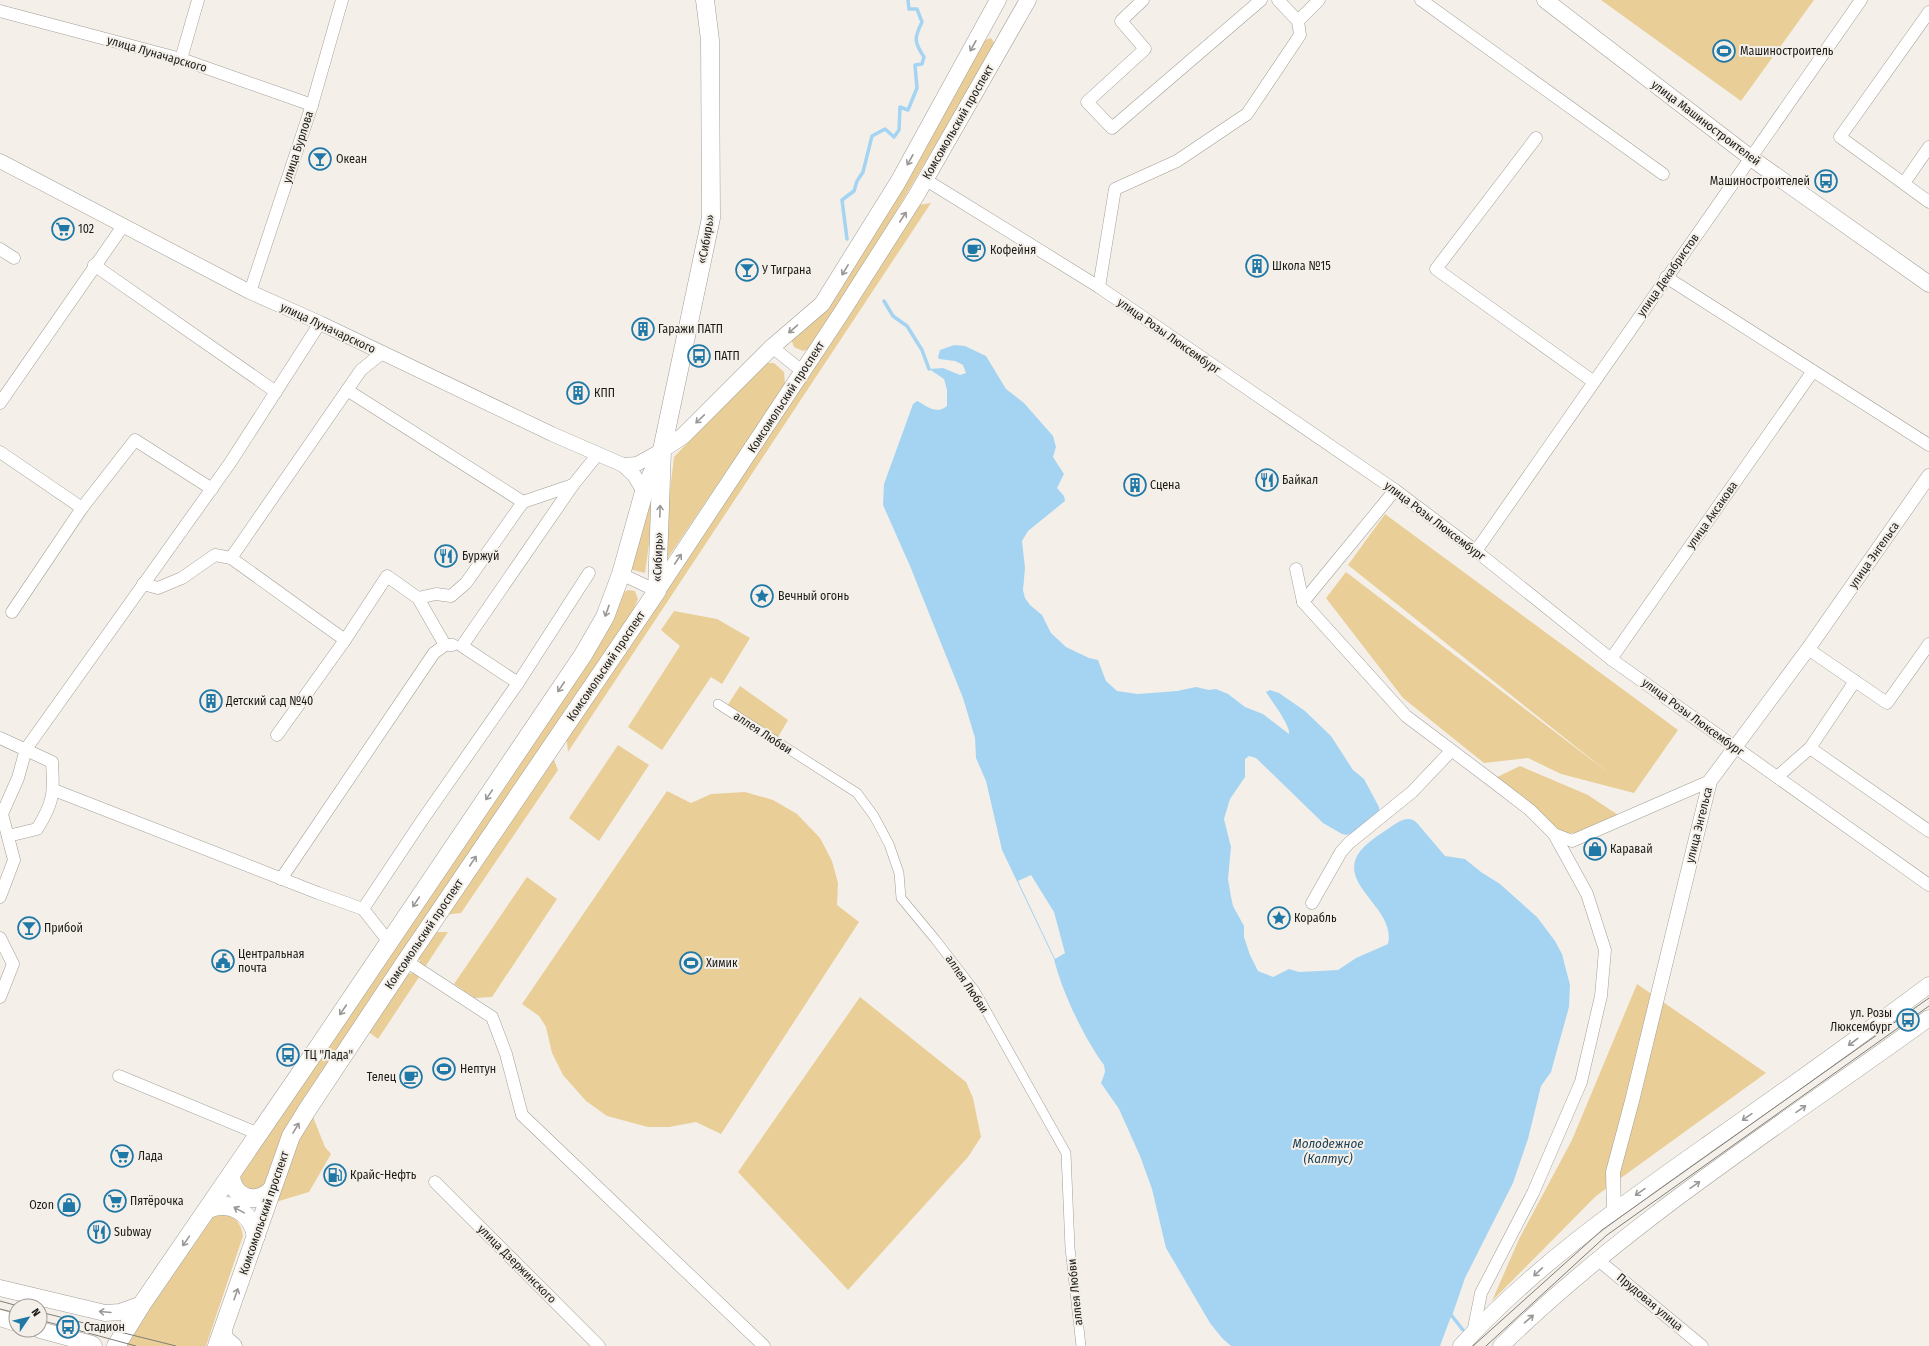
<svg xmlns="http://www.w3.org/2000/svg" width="1929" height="1346" viewBox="0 0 1929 1346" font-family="'Fira Sans Condensed',sans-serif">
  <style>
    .green { fill: #eace97 }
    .water { fill: #a5d4f3 }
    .pier { fill: #f4f0e9 }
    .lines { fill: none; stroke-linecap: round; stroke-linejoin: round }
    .stream { stroke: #a5d4f3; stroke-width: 3.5 }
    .pedestrian-casing { stroke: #a29e97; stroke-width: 10 }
    .minor-casing { stroke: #a29e97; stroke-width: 13 }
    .tertiary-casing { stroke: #a29e97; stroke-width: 15 }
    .secondary-casing { stroke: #a29e97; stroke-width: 17 }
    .primary-casing { stroke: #a29e97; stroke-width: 19 }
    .pedestrian { stroke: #fff; stroke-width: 9 }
    .minor { stroke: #fff; stroke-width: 12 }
    .tertiary { stroke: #fff; stroke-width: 14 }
    .secondary { stroke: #fff; stroke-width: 16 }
    .primary { stroke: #fff; stroke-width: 18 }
    .tram { stroke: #7f7d78; stroke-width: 1 }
    .oneway { stroke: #999897 }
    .labels { text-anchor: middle; stroke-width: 4; stroke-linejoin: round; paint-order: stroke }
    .poi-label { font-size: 12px; fill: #1c1b18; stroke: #f4f0e9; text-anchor: start }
    .street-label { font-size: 12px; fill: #1c1b18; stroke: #f4f0e9 }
    .water-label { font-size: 13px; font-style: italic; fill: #1d4156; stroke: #f4f0e9 }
  </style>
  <rect width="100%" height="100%" fill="#f4f0e9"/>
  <!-- green -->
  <g class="green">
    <path d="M1601,0h213l-73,101z"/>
    <path d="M991,38l4,6 -128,217 -58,88 -6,2 -9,-4 -3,-8 194,-299z"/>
    <path d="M931,203l-363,549 -2,-18 353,-529z"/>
    <path d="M763,363h11l10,9 1,13 -120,177 -3,-4 12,-101z"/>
    <path d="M654,484l3,2 -12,87 -16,-4z"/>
    <path d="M1385,514l293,216 -44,63 -73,-19 -33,-16 -44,5 -81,-65 -77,-100 20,-26 264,202 -262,-209z"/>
    <path d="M629,590l6,1 3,8 -7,16 -367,575 -16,5 -11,-19 386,-584z"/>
    <path d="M674,611l43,8 33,19 -28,46 -11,-7 -49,73 -34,-23 52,-81 -19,-16z"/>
    <path d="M740,686l48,34 -11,19 -50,-33z"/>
    <path d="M618,745l31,20 -50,76 -30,-23z"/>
    <path d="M552,755l6,15 -97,143 -18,2z"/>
    <path d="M1520,766l68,29 30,20 -42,18h-24l-57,-55z"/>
    <path d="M667,791l24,12 20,-9 34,-2 28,8 24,14 23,24 12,23 6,22 -1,22 22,17 -138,212 -25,-12 -27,5h-21l-41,-11 -21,-15 -23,-26 -11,-22 -6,-26 -7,-11 -17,-12z"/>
    <path d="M527,877l30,22 -65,98 -17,1 -21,-14z"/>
    <path d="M437,932h11l-23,35 -5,-4 -2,-8 12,-21z"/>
    <path d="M413,973l6,4 -41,62 -12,-9 37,-55z"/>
    <path d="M1637,984l129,89 -170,123 -104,105 27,-62 53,-99z"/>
    <path d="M860,997l106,85 7,16 8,39 -13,20 -120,133 -110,-118z"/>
    <path d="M309,1107l16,40 6,7 -22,38 -43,13z"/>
    <path d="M215,1214c15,-1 26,5 28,22l-37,110h-82z"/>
  </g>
  <!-- water -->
  <path class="water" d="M954,345l11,1 21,10 20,33 18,14 29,33 3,11 -3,10 11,17 -7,14 7,8 1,5 -37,30 -6,10 3,27 -2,22 2,8 5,7 12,10 9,18 15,14 23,11 9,2 8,21 11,10 21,3 39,-3 19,-4 13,3 7,-1 12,5 17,13 18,7 26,20c2,-8 -18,-34 -23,-42l4,-2 9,3 26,18 26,25 22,34 11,9 15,28v5l-17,17 -15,6 -5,-1 -19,-11 -67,-65 -7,-2 -4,3v18l-15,22 -6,20 7,28 -3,32 3,18 2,9 11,20v11l6,18 8,16 15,6 16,-8 10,3 39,-2 18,-12 32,-14c8,-35 -47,-57 -31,-88 7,-13 24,-22 35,-30 8,-5 17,-11 25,-3l28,33 20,3 16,13 19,12 37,33 18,24 7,13 8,31 -1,22 -15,54 -3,11 -10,14 -13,53 -15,44 -48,95 -13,38 -2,3 -10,27h-209l-9,-8 -12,-15 -44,-75 -14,-59 -12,-33 -21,-47 -18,-26 4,-11 -1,-7c-20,-27 -42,-73 -50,-106l-52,-109 -16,-69 -10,-23 -1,-20 -12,-40 -53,-132 -27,-61 1,-21 29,-80 4,-3c10,5 19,14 30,5v-16l-3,-11 -15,-10 14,-1 17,7 6,-2 -3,-8 -8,-4 -16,-2 -1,-2 2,-7z"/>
  <!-- pier -->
  <path class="pier" d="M1031,875l23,37 11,41 -10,6 -37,-78z"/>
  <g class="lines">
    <!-- stream -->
    <g class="stream">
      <path d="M847,239l-5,-39 12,-9 3,-10 6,-9 9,-36 13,-7 9,8 5,-7 1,-23 8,3 9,-22 -2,-23 7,-1 2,-7c-10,-15 -10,-19 -2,-35l-5,-13h-8l-1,-9"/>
      <path d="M884,301l9,15 14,10 15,24 7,19"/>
      <path d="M1452,1316l11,14"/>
    </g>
    <!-- pedestrian casing -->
    <g class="pedestrian-casing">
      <path id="pedestrian" d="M718,704l139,89 17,23 15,28 10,29 2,25 34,41 40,52 91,162 4,95 11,98"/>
    </g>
    <!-- minor casing -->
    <g class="minor-casing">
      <g id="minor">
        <path d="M1143,0l-22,21 24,28 -58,53 25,26 149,-128"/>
        <path d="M1278,0l20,21"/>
        <path d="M1421,0l242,174"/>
        <path d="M0,11l181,48 131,46"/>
        <path d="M1929,12l-89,125 89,65"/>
        <path d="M181,59l17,-59"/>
        <path d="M1536,138l-100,131 158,113"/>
        <path d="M926,180l173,107 296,203 81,61 135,108 318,226"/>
        <path d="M1904,183l25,-36"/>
        <path d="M0,249l14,9"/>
        <path d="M94,265l182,127"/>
        <path d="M1666,277l263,168"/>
        <path d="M1099,287l16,-98 62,-28 70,-47 53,-79 -2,-14 21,-21"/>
        <path d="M250,292l62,-187 30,-105"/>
        <path d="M772,347l30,24"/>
        <path d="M347,390l176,112 50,-17"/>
        <path d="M0,403l123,-177"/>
        <path d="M0,452l82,56"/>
        <path d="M1476,551l385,-551"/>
        <path d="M231,558l130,-188 21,-17"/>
        <path d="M1296,569l7,33 103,114 89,67 35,27 24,24 18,7 138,-60"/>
        <path d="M621,574l36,17"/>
        <path d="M143,584l15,4 24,-10 33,-23 16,3 114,82 42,-64 31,22 27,47"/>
        <path d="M418,598l18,-4 15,2 15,-13 57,-81"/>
        <path d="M1303,602l92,-112"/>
        <path d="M12,612l70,-104 53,-68 77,49"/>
        <path d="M1808,649l79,54 42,-59"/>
        <path d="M1611,659l202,-288"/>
        <path d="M518,683l71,-110"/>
        <path d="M277,735l68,-95"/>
        <path d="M0,738l52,24c2,31 2,40 -15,67l-29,7"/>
        <path d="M1810,748l45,-67"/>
        <path d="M1777,777l33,-29 119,83"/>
        <path d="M54,790l264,103 45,16"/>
        <path d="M281,879l153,-226 11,-8h8"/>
        <path d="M0,897l14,-37 -12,-46 16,-36 8,-29 204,-286 90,-140"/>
        <path d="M1312,903l29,-51 8,-9 63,-51 39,-41"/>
        <path d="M0,938l13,26 -13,33"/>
        <path d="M389,942l-26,-33 60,-90 95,-136 -56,-37 111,-161 25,-31"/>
        <path d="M406,961l86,56 14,37 16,61 242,231"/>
        <path d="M119,1076l140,58"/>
        <path d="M435,1182l164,164"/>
        <path d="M1597,1259l105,87"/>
        <path d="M1473,1333l8,-40 52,-100 48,-111 20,-86 4,-46 -18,-56 -33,-60"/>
      </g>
    </g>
    <!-- tertiary casing -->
    <g class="tertiary-casing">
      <g id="tertiary">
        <path d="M0,161l250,131 70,31 232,111 71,31 14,-1 25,-14"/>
        <path d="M623,465l11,10 10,17"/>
        <path d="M1614,1210l-1,-38 19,-71 78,-320 98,-132 121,-173"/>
      </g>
    </g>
    <!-- secondary casing -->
    <g class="secondary-casing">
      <g id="secondary">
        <path d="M1545,0l206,158 178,126"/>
        <path d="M662,450l21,-14 89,-89 50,-43 76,-122 100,-182"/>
        <path d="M657,591l183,-276 76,-119 112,-196"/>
        <path d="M0,1288l105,25 15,-1 22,-8"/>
        <path d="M0,1318l16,5"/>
        <path d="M40,1330l52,14 2,2"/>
        <path d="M223,1331l3,8 8,7"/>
        <path d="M1461,1346c73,-80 162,-142 250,-204 73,-51 146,-103 218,-157"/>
        <path d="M1501,1346c129,-126 282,-222 428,-328"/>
      </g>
    </g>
    <!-- primary casing -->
    <g class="primary-casing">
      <g id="primary">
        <path d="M231,1175c1,22 24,31 40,15"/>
        <path d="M208,1209c23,-9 43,3 48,27"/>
        <path d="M116,1346l26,-42 181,-264 260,-385 22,-38 16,-43 23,-82 14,-32"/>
        <path d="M217,1346l74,-210 18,-29 97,-146 251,-370 5,-141 49,-232 -1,-178 -5,-40"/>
      </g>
    </g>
    <!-- pedestrian -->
    <use href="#pedestrian" class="pedestrian"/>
    <!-- minor -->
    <use href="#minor" class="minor"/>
    <!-- tertiary -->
    <use href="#tertiary" class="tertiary"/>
    <!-- secondary -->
    <use href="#secondary" class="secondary"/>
    <!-- primary -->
    <use href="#primary" class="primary"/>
    <!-- tram -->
    <g class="tram">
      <path d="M0,1301l18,5"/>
      <path d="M0,1309l16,4"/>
      <path d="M40,1312l136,34"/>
      <path d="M40,1320l96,26"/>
      <path d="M1473,1346l129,-116 327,-232"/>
      <path d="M1486,1346l121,-111 322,-229"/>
    </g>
  </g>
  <!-- one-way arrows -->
  <defs><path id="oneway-shaft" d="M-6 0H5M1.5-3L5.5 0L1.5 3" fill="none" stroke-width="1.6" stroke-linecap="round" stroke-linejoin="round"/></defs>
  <g class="oneway">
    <use href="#oneway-shaft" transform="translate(973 46) rotate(119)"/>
    <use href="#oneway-shaft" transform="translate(910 160) rotate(119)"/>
    <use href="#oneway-shaft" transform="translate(903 217) rotate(-57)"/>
    <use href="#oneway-shaft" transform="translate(845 270) rotate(122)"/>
    <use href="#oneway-shaft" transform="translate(793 329) rotate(139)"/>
    <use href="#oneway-shaft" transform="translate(700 419) rotate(136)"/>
    <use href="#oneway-shaft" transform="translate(660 511) rotate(-88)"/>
    <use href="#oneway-shaft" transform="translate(678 559) rotate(-56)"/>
    <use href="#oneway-shaft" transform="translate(607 611) rotate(110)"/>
    <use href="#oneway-shaft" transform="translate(561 687) rotate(124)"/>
    <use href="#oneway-shaft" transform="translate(489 795) rotate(124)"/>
    <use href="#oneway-shaft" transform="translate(473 861) rotate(-56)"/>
    <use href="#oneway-shaft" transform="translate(416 902) rotate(124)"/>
    <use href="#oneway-shaft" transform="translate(343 1010) rotate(124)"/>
    <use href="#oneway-shaft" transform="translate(1853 1042) rotate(143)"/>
    <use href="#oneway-shaft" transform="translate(1801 1109) rotate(-35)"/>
    <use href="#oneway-shaft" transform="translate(1747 1117) rotate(145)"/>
    <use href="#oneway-shaft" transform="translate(296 1128) rotate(-59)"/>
    <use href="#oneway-shaft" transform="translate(1695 1185) rotate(-35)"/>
    <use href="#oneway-shaft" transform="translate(1640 1192) rotate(145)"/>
    <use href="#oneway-shaft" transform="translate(239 1210) rotate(-151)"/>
    <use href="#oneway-shaft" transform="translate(186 1241) rotate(125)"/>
    <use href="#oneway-shaft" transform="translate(1538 1272) rotate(137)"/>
    <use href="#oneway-shaft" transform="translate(236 1294) rotate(-71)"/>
    <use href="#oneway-shaft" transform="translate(105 1312) rotate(-175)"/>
    <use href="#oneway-shaft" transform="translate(1529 1319) rotate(-41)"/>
  </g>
  <!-- icons -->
  <defs>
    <g id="stadium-ring" transform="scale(1.15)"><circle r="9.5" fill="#f4f0e9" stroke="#2078a7" stroke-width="1.5"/><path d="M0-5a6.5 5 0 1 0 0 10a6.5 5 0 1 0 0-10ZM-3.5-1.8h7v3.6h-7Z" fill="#2078a7"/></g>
    <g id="bar-ring" transform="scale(1.15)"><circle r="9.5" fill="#f4f0e9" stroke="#2078a7" stroke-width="1.5"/><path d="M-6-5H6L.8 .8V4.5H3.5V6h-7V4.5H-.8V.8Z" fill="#2078a7"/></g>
    <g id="bus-ring" transform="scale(1.15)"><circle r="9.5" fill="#f4f0e9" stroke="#2078a7" stroke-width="1.5"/><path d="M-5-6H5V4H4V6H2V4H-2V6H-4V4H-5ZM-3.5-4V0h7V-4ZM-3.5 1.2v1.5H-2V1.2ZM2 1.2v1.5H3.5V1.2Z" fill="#2078a7"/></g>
    <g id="supermarket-ring" transform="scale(1.15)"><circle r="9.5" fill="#f4f0e9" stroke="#2078a7" stroke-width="1.5"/><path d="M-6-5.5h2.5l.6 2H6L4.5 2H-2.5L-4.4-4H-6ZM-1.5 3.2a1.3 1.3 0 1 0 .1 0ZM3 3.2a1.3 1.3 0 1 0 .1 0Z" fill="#2078a7"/></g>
    <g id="cafe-ring" transform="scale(1.15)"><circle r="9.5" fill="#f4f0e9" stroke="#2078a7" stroke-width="1.5"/><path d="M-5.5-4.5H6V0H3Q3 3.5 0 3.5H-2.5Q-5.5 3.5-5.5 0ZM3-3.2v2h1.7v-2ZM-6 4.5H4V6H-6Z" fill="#2078a7"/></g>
    <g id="building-ring" transform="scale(1.15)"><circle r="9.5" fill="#f4f0e9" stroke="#2078a7" stroke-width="1.5"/><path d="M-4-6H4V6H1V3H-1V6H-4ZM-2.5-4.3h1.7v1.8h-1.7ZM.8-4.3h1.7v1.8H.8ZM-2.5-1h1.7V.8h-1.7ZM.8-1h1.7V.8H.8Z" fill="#2078a7"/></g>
    <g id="restaurant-ring" transform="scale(1.15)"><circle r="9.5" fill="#f4f0e9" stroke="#2078a7" stroke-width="1.5"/><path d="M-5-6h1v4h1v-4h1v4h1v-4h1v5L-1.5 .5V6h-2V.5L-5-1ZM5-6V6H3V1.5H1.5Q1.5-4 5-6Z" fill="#2078a7"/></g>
    <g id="sight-ring" transform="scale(1.15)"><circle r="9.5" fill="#f4f0e9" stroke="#2078a7" stroke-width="1.5"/><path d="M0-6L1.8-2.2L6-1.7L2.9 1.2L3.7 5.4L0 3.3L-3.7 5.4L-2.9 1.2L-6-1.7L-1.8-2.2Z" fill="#2078a7"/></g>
    <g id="shop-ring" transform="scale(1.15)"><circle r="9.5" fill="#f4f0e9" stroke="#2078a7" stroke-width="1.5"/><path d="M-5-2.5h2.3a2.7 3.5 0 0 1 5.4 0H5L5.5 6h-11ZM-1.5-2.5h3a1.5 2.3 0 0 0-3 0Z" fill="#2078a7"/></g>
    <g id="civic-ring" transform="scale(1.15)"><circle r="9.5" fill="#f4f0e9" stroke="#2078a7" stroke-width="1.5"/><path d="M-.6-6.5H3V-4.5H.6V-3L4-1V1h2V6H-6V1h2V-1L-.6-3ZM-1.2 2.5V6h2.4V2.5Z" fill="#2078a7"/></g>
    <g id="fuel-ring" transform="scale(1.15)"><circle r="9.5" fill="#f4f0e9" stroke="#2078a7" stroke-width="1.5"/><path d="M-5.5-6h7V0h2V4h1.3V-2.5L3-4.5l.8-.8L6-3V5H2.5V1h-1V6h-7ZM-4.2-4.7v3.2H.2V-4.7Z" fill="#2078a7"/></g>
  </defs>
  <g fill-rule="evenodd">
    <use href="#stadium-ring" x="1724" y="51"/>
    <use href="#bar-ring" x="320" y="159"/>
    <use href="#bus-ring" x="1826" y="181"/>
    <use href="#supermarket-ring" x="63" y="229"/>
    <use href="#cafe-ring" x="974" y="250"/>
    <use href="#building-ring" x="1257" y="266"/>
    <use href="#bar-ring" x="747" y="270"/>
    <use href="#building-ring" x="643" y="329"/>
    <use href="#bus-ring" x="699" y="356"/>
    <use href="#building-ring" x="578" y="393"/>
    <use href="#restaurant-ring" x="1267" y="480"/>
    <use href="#building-ring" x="1135" y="485"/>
    <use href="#restaurant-ring" x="446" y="556"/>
    <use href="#sight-ring" x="762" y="596"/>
    <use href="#building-ring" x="211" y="701"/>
    <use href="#shop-ring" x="1595" y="849"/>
    <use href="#sight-ring" x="1279" y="918"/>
    <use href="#bar-ring" x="29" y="928"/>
    <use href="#civic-ring" x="223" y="961"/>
    <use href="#stadium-ring" x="691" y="963"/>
    <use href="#bus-ring" x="1908" y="1020"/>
    <use href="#bus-ring" x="288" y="1055"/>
    <use href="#stadium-ring" x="444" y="1069"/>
    <use href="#cafe-ring" x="411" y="1077"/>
    <use href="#supermarket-ring" x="122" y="1156"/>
    <use href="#fuel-ring" x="335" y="1175"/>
    <use href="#supermarket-ring" x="115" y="1201"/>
    <use href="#shop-ring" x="69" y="1205"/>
    <use href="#restaurant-ring" x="99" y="1232"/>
    <use href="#bus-ring" x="68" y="1327"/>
  </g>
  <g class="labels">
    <!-- poi labels -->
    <g class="poi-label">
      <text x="1740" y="55">Машиностроитель</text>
      <text x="336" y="163">Океан</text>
      <text x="1810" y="185" text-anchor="end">Машиностроителей</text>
      <text x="78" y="233">102</text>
      <text x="990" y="254">Кофейня</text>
      <text x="1272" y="270">Школа №15</text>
      <text x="762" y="274">У Тиграна</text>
      <text x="658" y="333">Гаражи ПАТП</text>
      <text x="714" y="360">ПАТП</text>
      <text x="594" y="397">КПП</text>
      <text x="1282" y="484">Байкал</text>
      <text x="1150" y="489">Сцена</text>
      <text x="462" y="560">Буржуй</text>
      <text x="778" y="600">Вечный огонь</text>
      <text x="226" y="705">Детский сад №40</text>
      <text x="1610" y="853">Каравай</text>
      <text x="1294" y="922">Корабль</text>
      <text x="44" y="932">Прибой</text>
      <text x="238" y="958">Центральная<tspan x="238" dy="14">почта</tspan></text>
      <text x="706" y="967">Химик</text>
      <text x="1892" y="1017" text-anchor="end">ул. Розы<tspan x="1892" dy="14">Люксембург</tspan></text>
      <text x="304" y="1059">ТЦ "Лада"</text>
      <text x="460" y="1073">Нептун</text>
      <text x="396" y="1081" text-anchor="end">Телец</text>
      <text x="138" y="1160">Лада</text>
      <text x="350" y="1179">Крайс-Нефть</text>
      <text x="130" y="1205">Пятёрочка</text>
      <text x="54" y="1209" text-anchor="end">Ozon</text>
      <text x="114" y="1236">Subway</text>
      <text x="84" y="1331">Стадион</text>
    </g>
    <!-- street labels -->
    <g class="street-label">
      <text transform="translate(157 54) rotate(16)" y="4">улица Луначарского</text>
      <text transform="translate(958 122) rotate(-60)" y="4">Комсомольский проспект</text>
      <text transform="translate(1706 123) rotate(37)" y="4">улица Машиностроителей</text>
      <text transform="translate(298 147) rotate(-72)" y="4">улица Бурлова</text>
      <text transform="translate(706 239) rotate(-80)" y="4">«Сибирь»</text>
      <text transform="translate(1668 275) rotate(-55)" y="4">улица Декабристов</text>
      <text transform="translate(328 328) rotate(25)" y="4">улица Луначарского</text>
      <text transform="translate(1169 336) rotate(35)" y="4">улица Розы Люксембург</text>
      <text transform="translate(786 397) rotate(-57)" y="4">Комсомольский проспект</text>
      <text transform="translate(1712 515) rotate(-55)" y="4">улица Аксакова</text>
      <text transform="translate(1435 521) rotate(37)" y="4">улица Розы Люксембург</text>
      <text transform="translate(1874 555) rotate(-55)" y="4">улица Энгельса</text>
      <text transform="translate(658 557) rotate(-88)" y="4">«Сибирь»</text>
      <text transform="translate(606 666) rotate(-56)" y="4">Комсомольский проспект</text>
      <text transform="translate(1693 717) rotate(36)" y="4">улица Розы Люксембург</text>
      <text transform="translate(763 733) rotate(33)" y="4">аллея Любви</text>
      <text transform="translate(1699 825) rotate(-76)" y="4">улица Энгельса</text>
      <text transform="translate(424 934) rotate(-56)" y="4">Комсомольский проспект</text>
      <text transform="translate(967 984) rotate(56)" y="4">аллея Любви</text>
      <text transform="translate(264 1213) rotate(-71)" y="4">Комсомольский проспект</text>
      <text transform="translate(517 1264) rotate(45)" y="4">улица Дзержинского</text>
      <text transform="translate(1075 1292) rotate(-96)" y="4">аллея Любви</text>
      <text transform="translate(1650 1302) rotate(40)" y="4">Прудовая улица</text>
    </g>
    <!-- water labels -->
    <g class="water-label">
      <text x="1328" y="1148">Молодежное<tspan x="1328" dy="15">(Калтус)</tspan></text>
    </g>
  </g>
  <!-- north arrow -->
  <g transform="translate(28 1318) rotate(55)"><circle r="19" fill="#f4f0e9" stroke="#9e9b95"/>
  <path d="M0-3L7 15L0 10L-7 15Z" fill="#2078a7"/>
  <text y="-6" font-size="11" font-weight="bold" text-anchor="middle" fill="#1c1b18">N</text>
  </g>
</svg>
